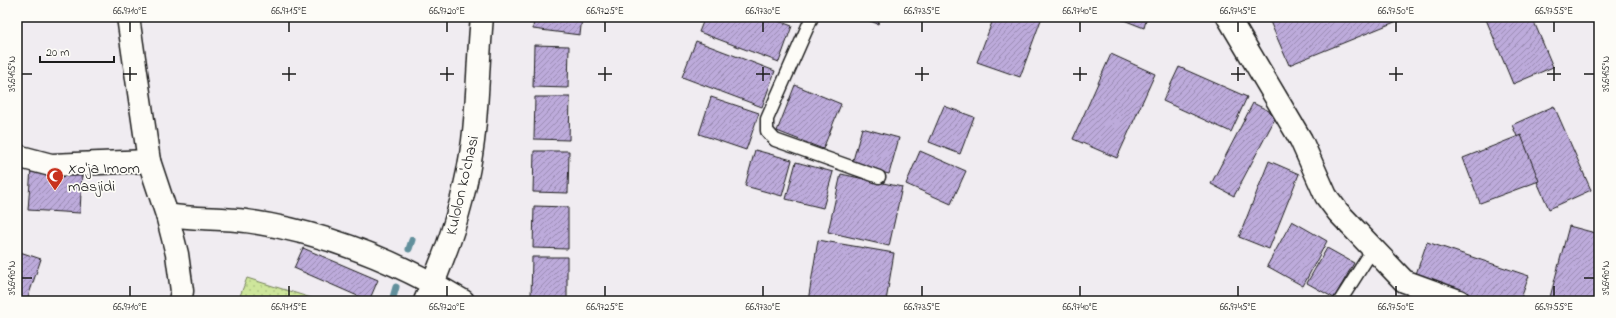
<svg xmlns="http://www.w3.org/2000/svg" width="1616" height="318" viewBox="0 0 1616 318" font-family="'Indie Flower',sans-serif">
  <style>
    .garden { fill: url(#garden-dots); stroke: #75815c }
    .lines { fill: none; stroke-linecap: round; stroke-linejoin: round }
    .stream { stroke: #62909c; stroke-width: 7 }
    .building { fill: url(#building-hatch); stroke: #1c1c1c }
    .service-casing { stroke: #1c1c1c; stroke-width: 15 }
    .minor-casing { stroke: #1c1c1c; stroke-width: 25 }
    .secondary-casing { stroke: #1c1c1c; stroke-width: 25 }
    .service { stroke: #fdfcf7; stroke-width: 12 }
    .minor { stroke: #fdfcf7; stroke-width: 22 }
    .secondary { stroke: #fdfcf7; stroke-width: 22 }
    .ticks { fill: none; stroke: #1c1c1c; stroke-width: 1.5 }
    .labels { text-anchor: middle; stroke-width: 3.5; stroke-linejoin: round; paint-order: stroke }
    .poi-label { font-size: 16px; fill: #1c1c1c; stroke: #fdfcf7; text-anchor: start }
    .street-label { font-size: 16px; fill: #1c1c1c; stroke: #fdfcf7 }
    .neatline { fill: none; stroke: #1c1c1c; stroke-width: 1.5 }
    .ticks-label { font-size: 10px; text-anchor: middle; fill: #1c1c1c }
  </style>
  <defs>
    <pattern id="garden-dots" width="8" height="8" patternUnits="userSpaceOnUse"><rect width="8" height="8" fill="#cee69b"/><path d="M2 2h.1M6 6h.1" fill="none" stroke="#b0c585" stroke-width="1.8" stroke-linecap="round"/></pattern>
    <pattern id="building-hatch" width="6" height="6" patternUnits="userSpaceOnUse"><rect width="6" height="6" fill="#bdabdb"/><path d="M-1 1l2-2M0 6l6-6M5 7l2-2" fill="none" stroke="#998ab1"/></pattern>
  </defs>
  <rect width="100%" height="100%" fill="#f0ecf1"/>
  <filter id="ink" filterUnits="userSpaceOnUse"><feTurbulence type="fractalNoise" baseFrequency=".025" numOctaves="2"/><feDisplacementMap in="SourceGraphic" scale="8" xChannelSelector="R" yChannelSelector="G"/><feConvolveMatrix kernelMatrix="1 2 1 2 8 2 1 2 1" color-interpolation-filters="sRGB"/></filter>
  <g filter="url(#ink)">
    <!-- garden -->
    <path class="garden" d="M247,278l74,23h-83z"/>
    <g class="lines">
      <!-- stream -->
      <g class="stream">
        <path d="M409,249l3,-9"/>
        <path d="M392,301l4,-14"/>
      </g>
    </g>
    <!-- building -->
    <g class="building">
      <path d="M534,17h48l-2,18 -47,-6z"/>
      <path d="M705,17h63l24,9 -13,36 -80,-30z"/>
      <path d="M860,17h20l-2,7z"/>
      <path d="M994,17h48l-22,60 -43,-15z"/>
      <path d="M1116,17h31l-3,11z"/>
      <path d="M1268,17h139l-118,48z"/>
      <path d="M1485,17h47l21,50 -40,17z"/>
      <path d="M696,41l79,30 -13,36 -80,-30z"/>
      <path d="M534,45l35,1 -1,42 -35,-1z"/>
      <path d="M1111,54l44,20 -38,84 -44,-19z"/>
      <path d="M1179,67l68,30 -16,35 -68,-31z"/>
      <path d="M795,85l46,19 -18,45 -46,-18z"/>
      <path d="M535,97h35l-1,43 -35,-1z"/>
      <path d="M711,97l48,16 -13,37 -47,-16z"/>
      <path d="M1253,103l24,12 -43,81 -23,-12z"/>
      <path d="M944,106l30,11 -14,37 -31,-12z"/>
      <path d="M1554,106l37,84 -42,19 -37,-84z"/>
      <path d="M862,128l37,10 -10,36 -37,-10z"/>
      <path d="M1521,135l18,46 -59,22 -17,-45z"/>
      <path d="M755,150l37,10 -10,36 -37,-10z"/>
      <path d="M534,151h35l-1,42 -35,-1z"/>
      <path d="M920,151l46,20 -15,33 -45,-20z"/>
      <path d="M1269,161l30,13 -30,75 -30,-12z"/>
      <path d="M796,162l37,10 -10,36 -37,-9z"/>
      <path d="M31,168l51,3 -2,42 -52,-3z"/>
      <path d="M841,174l61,13 -13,59 -61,-14z"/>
      <path d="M534,206l34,1v42l-35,-1z"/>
      <path d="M1292,221l35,20 -24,45 -36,-20z"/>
      <path d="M1569,226l30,8v67h-50z"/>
      <path d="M818,240l76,13 -8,48h-78z"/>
      <path d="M1427,242l102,34 -9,25h-32l-73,-24z"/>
      <path d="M303,248l75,32 -9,21 -75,-33z"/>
      <path d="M1327,248l27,15 -20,35 -27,-15z"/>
      <path d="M17,251l24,8 -14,41 -10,-3z"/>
      <path d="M532,257h35v42l-36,-1z"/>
    </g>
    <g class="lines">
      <!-- service casing -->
      <g class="service-casing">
        <g id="service">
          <path d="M812,17l-45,102v12l8,9 104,37"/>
          <path d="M1340,301l33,-52"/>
        </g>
      </g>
      <!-- minor casing -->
      <g class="minor-casing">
        <g id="minor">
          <path d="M128,17l21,144 18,54 10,39 5,37 -2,10"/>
          <path d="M1228,17l73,123 25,56 12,16 66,69 55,20"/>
          <path d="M17,156l34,9 98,-4"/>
          <path d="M167,215c26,4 53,3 79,6 77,11 151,40 217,80"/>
        </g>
      </g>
      <!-- secondary casing -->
      <g class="secondary-casing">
        <path id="secondary" d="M425,301c23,-50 41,-105 48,-160 5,-41 5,-83 9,-124"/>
      </g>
      <!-- service -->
      <use href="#service" class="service"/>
      <!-- minor -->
      <use href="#minor" class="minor"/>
      <!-- secondary -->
      <use href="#secondary" class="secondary"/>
    </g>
  </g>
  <!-- ticks -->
  <path class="ticks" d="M130,22v10M289,22v10M447,22v10M605,22v10M763,22v10M922,22v10M1080,22v10M1238,22v10M1396,22v10M1554,22v10M130,67v14M289,67v14M447,67v14M605,67v14M763,67v14M922,67v14M1080,67v14M1238,67v14M1396,67v14M1554,67v14M22,74h10M123,74h14M282,74h14M440,74h14M598,74h14M756,74h14M915,74h14M1073,74h14M1231,74h14M1389,74h14M1547,74h14M1584,74h10M22,278h10M1584,278h10M130,286v10M289,286v10M447,286v10M605,286v10M763,286v10M922,286v10M1080,286v10M1238,286v10M1396,286v10M1554,286v10"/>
  <!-- icons -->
  <defs>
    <g id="mosque-pin" transform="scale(0.9)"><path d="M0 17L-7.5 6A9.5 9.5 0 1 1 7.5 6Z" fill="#c8321e" stroke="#fdfcf7"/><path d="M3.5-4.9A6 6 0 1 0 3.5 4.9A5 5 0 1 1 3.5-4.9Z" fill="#fff"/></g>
  </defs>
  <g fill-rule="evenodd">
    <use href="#mosque-pin" x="55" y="176"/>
  </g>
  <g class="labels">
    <!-- poi labels -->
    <g class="poi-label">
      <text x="68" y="173">Xo'ja Imom<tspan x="68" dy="18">masjidi</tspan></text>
    </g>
    <!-- street labels -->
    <g class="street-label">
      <text transform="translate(461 185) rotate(-77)" y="6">Kulolon ko'chasi</text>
    </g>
  </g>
  <!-- margin -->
  <rect width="1616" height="318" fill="none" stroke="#fdfcf7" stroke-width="44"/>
  <!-- scale -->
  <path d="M40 56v6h74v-6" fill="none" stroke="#1c1c1c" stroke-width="2"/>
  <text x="46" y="56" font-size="12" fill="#1c1c1c" stroke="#fdfcf7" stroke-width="3" paint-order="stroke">20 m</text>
  <rect x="22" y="22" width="1572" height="274" class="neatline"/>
  <g class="ticks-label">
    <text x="130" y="14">66.9710°E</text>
    <text x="289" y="14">66.9715°E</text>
    <text x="447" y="14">66.9720°E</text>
    <text x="605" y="14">66.9725°E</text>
    <text x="763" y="14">66.9730°E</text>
    <text x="922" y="14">66.9735°E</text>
    <text x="1080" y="14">66.9740°E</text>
    <text x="1238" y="14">66.9745°E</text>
    <text x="1396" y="14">66.9750°E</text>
    <text x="1554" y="14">66.9755°E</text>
    <text transform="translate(11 74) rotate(-90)" y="4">39.6495°N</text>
    <text transform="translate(1605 74) rotate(-90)" y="4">39.6495°N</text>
    <text transform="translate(11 278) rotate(-90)" y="4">39.6490°N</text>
    <text transform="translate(1605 278) rotate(-90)" y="4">39.6490°N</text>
    <text x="130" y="310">66.9710°E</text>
    <text x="289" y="310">66.9715°E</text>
    <text x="447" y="310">66.9720°E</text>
    <text x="605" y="310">66.9725°E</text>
    <text x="763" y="310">66.9730°E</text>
    <text x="922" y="310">66.9735°E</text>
    <text x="1080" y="310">66.9740°E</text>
    <text x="1238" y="310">66.9745°E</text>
    <text x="1396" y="310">66.9750°E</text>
    <text x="1554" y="310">66.9755°E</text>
  </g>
</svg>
